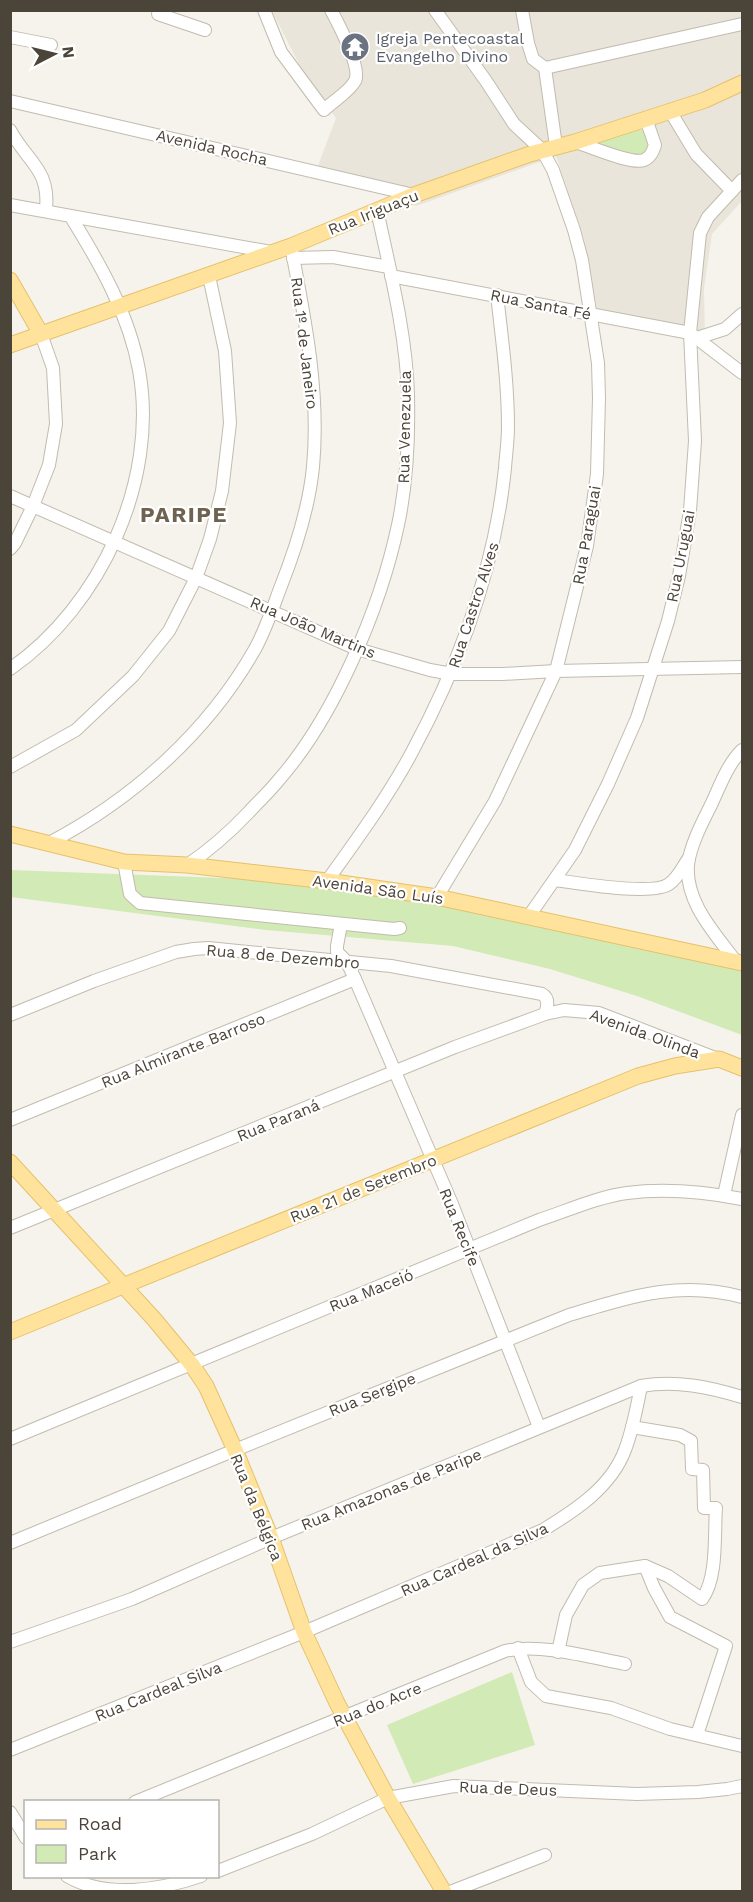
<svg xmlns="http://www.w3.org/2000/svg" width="753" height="1902" viewBox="0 0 753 1902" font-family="'Work Sans',sans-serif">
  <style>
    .residential { fill: #eae5da }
    .green { fill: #d2eab5 }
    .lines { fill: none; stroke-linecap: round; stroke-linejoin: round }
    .minor-casing { stroke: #c2bbae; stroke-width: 14 }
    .major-casing { stroke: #e6c16a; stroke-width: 17 }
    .minor { stroke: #fff; stroke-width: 12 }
    .major { stroke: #ffe39c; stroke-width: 15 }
    .labels { text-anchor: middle; stroke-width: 4.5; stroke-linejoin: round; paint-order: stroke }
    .worship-label { font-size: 16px; fill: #5b616d; stroke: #fff; text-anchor: start }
    .street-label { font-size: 16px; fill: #4b4439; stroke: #fff }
    .district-label { font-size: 22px; font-weight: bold; letter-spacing: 1.5px; fill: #6e6250; stroke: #fff }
  </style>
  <rect width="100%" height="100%" fill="#f6f3ec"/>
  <!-- residential -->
  <path class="residential" d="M272,11h470v190l-30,33 -8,54 1,52 -106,-20 -15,-82 -28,-82 -140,50 -27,-15 -73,-20 20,-53 -29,-38z"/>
  <!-- green -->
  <g class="green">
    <path d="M639,130l4,1 7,7 -1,13 -9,5 -47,-11 1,-3z"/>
    <path d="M11,870l316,12 415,83v70l-105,-39 -87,-27 -97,-23 -187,-16 -255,-33z"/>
    <path d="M512,1672l23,73 -122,39 -26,-59z"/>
  </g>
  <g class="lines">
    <!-- minor casing -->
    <g class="minor-casing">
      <g id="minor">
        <path d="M264,10l17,42 43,58c9,-9 25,-18 31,-29 7,-13 -17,-58 -24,-71"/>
        <path d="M435,10l51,71 28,43 28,26 11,20 21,60 8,30 16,103 1,35 -2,76 -10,72 -31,125 -61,130 -58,96"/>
        <path d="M522,10l6,33 5,16 12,9"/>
        <path d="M158,14l47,16"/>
        <path d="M10,37l41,8"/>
        <path d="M545,68l197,-44"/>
        <path d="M545,68l11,78"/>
        <path d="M10,101l404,94"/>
        <path d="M670,111l26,43 36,37"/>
        <path d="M10,130c18,33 40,39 36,80"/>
        <path d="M575,142c15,4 56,23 69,18 7,-3 9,-9 11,-15l-9,-26"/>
        <path d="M10,205l261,47"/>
        <path d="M293,258l40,-1 56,10"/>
        <path d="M391,276l299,57 52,40"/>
        <path d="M697,338l28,-9 17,-15"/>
        <path d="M10,496l347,153 73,21 22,4h51l53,-3 186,-4"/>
        <path d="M10,549l5,-6 18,-37 16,-41 7,-41 -3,-56 -12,-34"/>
        <path d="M10,669c91,-63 149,-189 129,-299 -10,-56 -39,-106 -68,-153"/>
        <path d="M10,767l66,-37 57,-54 36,-45 27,-53 14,-39 12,-48 8,-68 -5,-72 -16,-75"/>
        <path d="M49,843c84,-44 159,-111 206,-194 11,-20 18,-42 26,-63 15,-38 28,-78 32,-119 7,-74 -8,-148 -22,-221"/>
        <path d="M124,862l6,32 10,9 254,26 6,-1"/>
        <path d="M187,865c23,-15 43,-33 62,-53 9,-10 19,-19 28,-30 57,-64 103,-173 121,-257 9,-42 11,-88 10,-131 -2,-62 -18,-123 -31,-184"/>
        <path d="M555,880c21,3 98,16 114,4 9,-6 14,-18 20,-26"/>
        <path d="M327,881c30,-42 61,-84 85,-129 48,-89 83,-184 93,-284 1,-14 3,-28 3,-41 0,-44 -6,-88 -11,-132"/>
        <path d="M529,916l46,-66 33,-66 29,-66 31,-97 11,-45 11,-65 5,-70 -5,-108 10,-100 8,-16 34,-37"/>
        <path d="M341,924l-4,22v6l10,10 8,17 97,225 87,223"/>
        <path d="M736,962c-20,-28 -51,-59 -48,-97 2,-19 14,-42 23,-60 9,-19 16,-40 31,-55"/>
        <path d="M10,1015l84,-34 82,-29 18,-3 14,-1 183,18 151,28c7,4 6,12 3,20"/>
        <path d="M10,1120l345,-141"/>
        <path d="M724,1195l18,-80"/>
        <path d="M10,1228l445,-181 90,-33 19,-4 35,3 119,46"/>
        <path d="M10,1439l529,-219c28,-9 58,-23 88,-27 38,-5 78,-1 115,6"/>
        <path d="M10,1543l225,-93 334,-135c61,-18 109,-35 173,-18"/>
        <path d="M645,1566l9,22 16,29 56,29 -29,89"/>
        <path d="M10,1642l122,-43 139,-61 370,-152c35,-6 68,1 101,11"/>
        <path d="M518,1648l13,34 15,14 65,12 59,21 72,17"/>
        <path d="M558,1652l8,-37 17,-30 17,-12 45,-7 23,10 34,23c16,-21 12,-65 14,-91h-12l-1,-38 -11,-1 -1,-28 -11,-6 -48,-8"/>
        <path d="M10,1750l294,-118 239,-102c33,-20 68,-43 82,-80 8,-21 12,-43 16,-64"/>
        <path d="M135,1802l370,-151c35,-8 84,6 120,13"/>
        <path d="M10,1812l16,26"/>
        <path d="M218,1871l94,-37 76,-36 66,-12 183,8 61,-2 29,-3 15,-3"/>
        <path d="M67,1876c39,23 93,14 134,0"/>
        <path d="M450,1892l95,-37"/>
      </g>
    </g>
    <!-- major casing -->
    <g class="major-casing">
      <g id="major">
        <path d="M10,280l31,54"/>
        <path d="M10,345l281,-99 123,-51 116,-41 45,-12 130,-42 37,-17"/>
        <path d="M10,834l114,28 63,3 140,16 110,16 305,66"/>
        <path d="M10,1162l144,157 38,46 14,21 29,64 36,88 33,94 33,71 51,95 56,94"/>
        <path d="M10,1332l628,-256 37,-10 44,-7 23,9"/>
      </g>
    </g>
    <!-- minor -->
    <use href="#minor" class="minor"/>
    <!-- major -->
    <use href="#major" class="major"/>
  </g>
  <!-- icons -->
  <defs>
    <g id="temple-disc" transform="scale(1.5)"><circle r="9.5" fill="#6b7280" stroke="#fff"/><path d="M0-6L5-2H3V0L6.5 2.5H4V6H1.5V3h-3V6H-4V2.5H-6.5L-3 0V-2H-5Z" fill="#fff"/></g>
  </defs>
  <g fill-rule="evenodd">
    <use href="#temple-disc" x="355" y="47"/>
  </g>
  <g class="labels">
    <!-- worship labels -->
    <g class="worship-label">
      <text x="376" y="44">Igreja Pentecoastal<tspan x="376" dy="18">Evangelho Divino</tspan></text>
    </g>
    <!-- street labels -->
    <g class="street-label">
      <text transform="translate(212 147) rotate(13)" y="6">Avenida Rocha</text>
      <text transform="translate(373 212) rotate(-22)" y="6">Rua Iriguaçu</text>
      <text transform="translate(541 304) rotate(11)" y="6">Rua Santa Fé</text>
      <text transform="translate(305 343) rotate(83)" y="6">Rua 1º de Janeiro</text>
      <text transform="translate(404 427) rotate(-89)" y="6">Rua Venezuela</text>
      <text transform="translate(586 535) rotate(-80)" y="6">Rua Paraguai</text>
      <text transform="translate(680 556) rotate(-79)" y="6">Rua Uruguai</text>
      <text transform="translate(473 605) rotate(-72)" y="6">Rua Castro Alves</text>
      <text transform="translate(313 627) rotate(23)" y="6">Rua João Martins</text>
      <text transform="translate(378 889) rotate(8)" y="6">Avenida São Luís</text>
      <text transform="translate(283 956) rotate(5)" y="6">Rua 8 de Dezembro</text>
      <text transform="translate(645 1033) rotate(20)" y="6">Avenida Olinda</text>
      <text transform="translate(183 1050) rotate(-22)" y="6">Rua Almirante Barroso</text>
      <text transform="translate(278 1120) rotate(-22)" y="6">Rua Paraná</text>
      <text transform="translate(363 1188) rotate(-22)" y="6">Rua 21 de Setembro</text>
      <text transform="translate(460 1227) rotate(68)" y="6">Rua Recife</text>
      <text transform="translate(371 1290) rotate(-22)" y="6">Rua Maceió</text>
      <text transform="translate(372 1394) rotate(-22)" y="6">Rua Sergipe</text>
      <text transform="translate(391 1489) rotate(-22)" y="6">Rua Amazonas de Paripe</text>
      <text transform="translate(257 1507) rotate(68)" y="6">Rua da Bélgica</text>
      <text transform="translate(474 1559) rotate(-24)" y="6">Rua Cardeal da Silva</text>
      <text transform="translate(158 1691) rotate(-22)" y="6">Rua Cardeal Silva</text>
      <text transform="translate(377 1704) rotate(-22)" y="6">Rua do Acre</text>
      <text transform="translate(508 1788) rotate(2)" y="6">Rua de Deus</text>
    </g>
    <!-- district labels -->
    <g class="district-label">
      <text x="184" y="522">PARIPE</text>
    </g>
  </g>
  <!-- border -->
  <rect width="753" height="1902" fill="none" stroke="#4b4439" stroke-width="24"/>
  <!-- legend -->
  <rect x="24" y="1800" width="195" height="78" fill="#ffffff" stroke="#b7b4b0" stroke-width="1.5"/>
  <rect x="36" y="1820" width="30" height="9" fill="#ffe39c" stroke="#b7b4b0" stroke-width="1.5"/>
  <text x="78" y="1830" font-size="18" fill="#4b4439">Road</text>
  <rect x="36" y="1845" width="30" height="18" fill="#d2eab5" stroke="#b7b4b0" stroke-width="1.5"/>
  <text x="78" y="1860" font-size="18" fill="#4b4439">Park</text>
  <!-- north arrow -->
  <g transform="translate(54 54) rotate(83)" stroke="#ffffff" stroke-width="4.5" paint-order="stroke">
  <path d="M0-4.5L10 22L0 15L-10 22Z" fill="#4b4439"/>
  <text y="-9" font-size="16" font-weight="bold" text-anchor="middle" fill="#4b4439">N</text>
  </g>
</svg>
